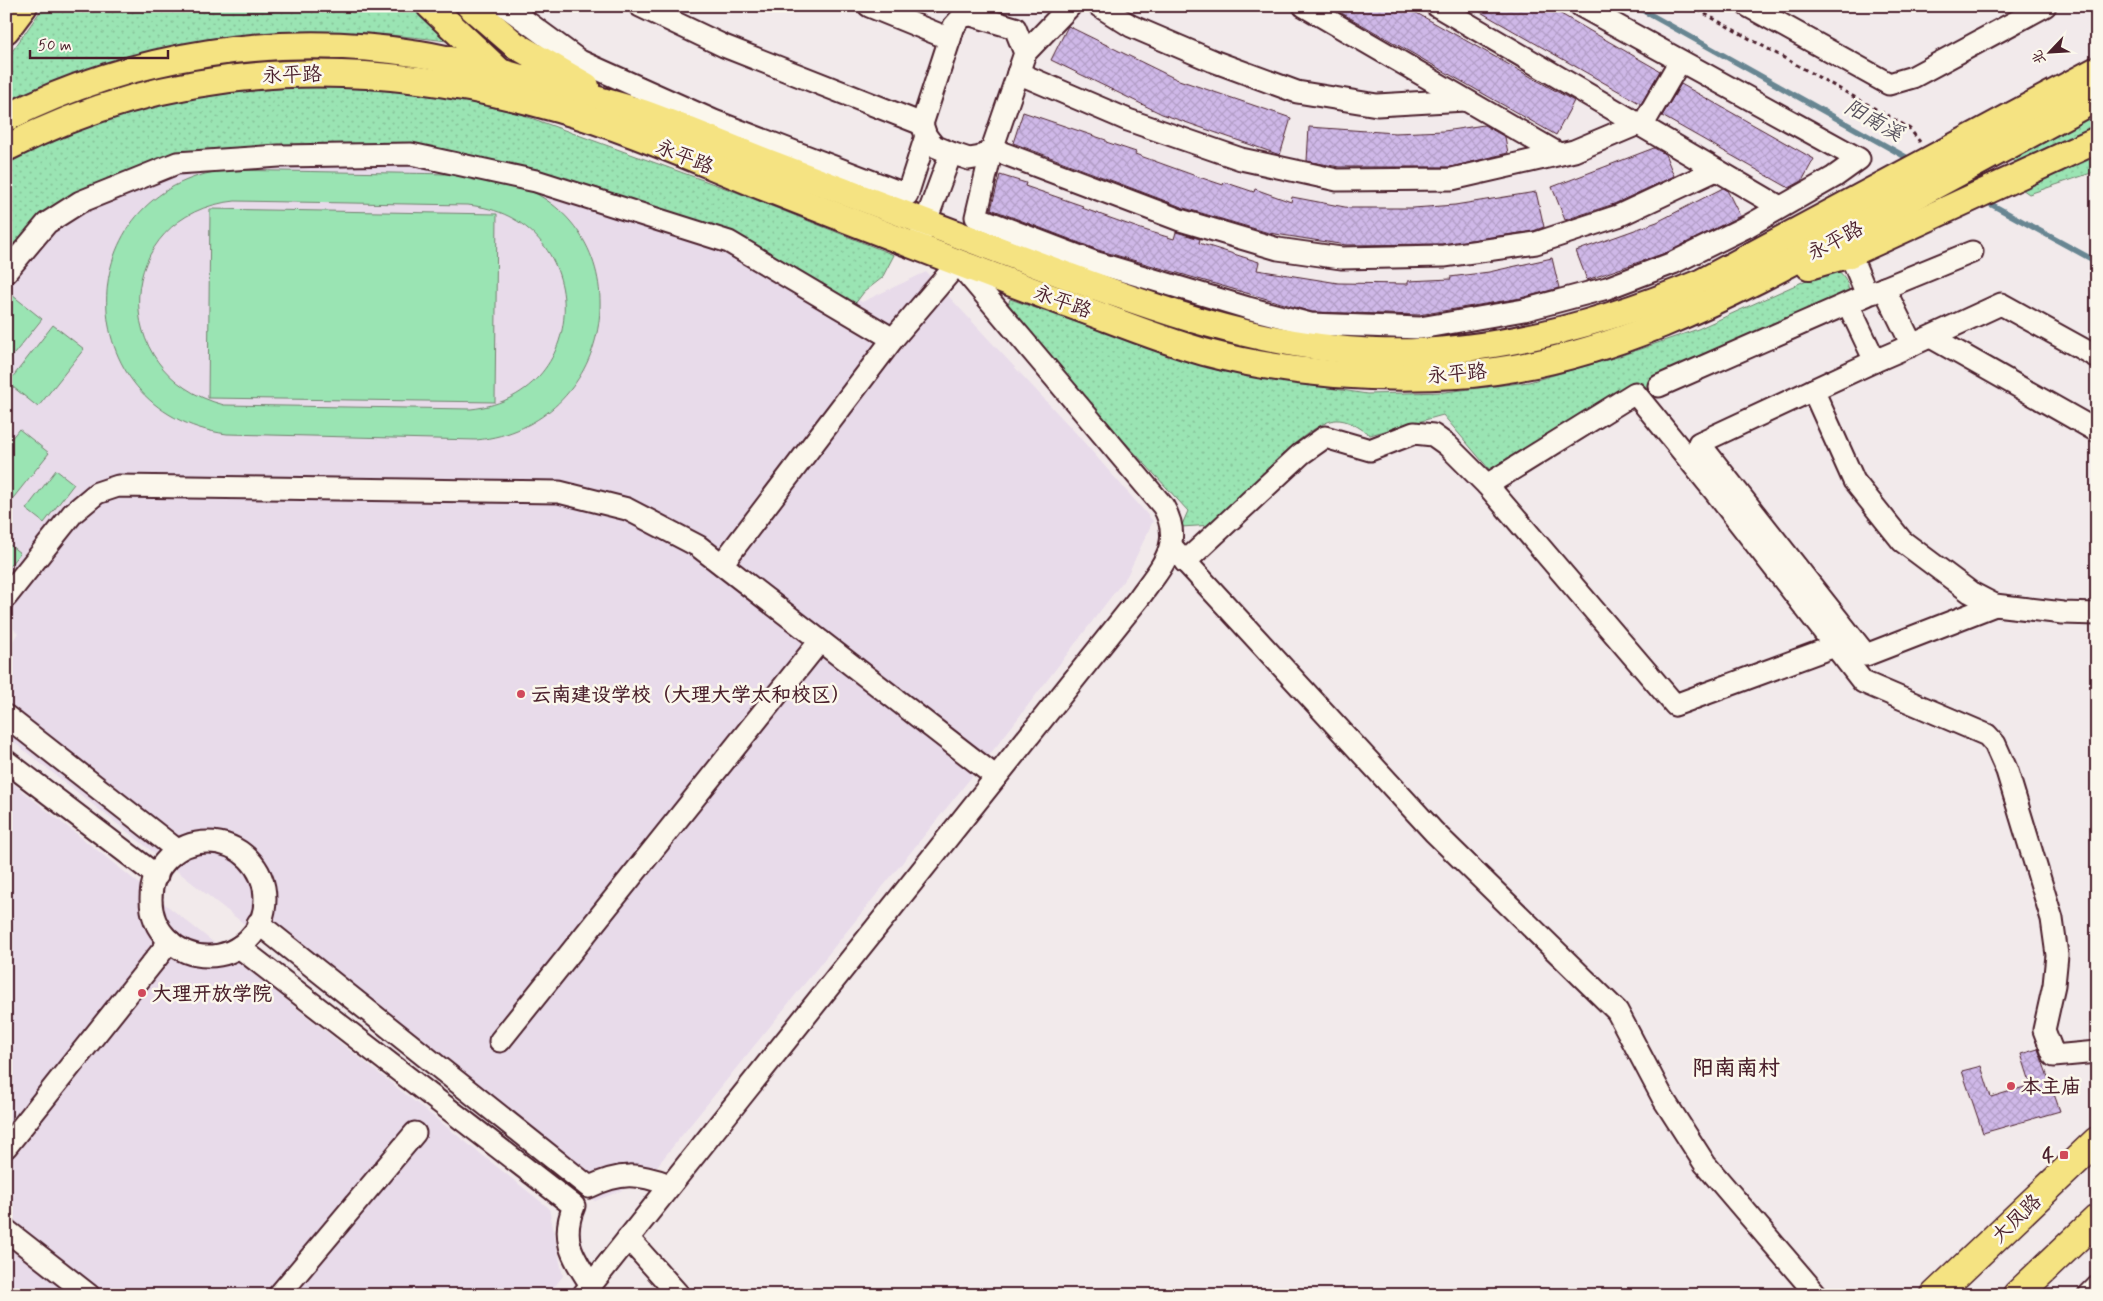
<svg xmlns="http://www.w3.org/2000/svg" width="2103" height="1301" viewBox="0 0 2103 1301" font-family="Mynerve,'LXGW WenKai TC',sans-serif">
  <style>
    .built { fill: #e8dbea }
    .grass { fill: url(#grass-dots); stroke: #72826f }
    .park { fill: #9ae4b3; stroke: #72826f; fill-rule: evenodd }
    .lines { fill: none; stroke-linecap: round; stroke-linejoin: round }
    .stream { stroke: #678692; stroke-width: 5.5 }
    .building { fill: url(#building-cross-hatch); stroke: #4a1f2b }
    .minor-casing { stroke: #4a1f2b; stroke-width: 25 }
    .major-casing { stroke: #4a1f2b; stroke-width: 30 }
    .highway-casing { stroke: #4a1f2b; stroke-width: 31 }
    .path { stroke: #4a1f2b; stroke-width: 3; stroke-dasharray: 4 4; stroke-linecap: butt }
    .minor { stroke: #fbf7ec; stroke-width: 21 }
    .major { stroke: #f5e382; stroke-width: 26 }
    .highway { stroke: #f5e382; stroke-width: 28 }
    .poi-dot { fill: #d1495b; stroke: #fbf7ec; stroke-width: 2 }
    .labels { text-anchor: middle; stroke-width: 5; stroke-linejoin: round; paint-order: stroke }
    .street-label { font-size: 20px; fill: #4a1f2b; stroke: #fbf7ec }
    .poi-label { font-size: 20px; font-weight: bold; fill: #4a1f2b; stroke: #fbf7ec; text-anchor: start }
    .water-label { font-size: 21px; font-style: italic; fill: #58525e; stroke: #fbf7ec }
    .quarter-label { font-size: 22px; font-weight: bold; fill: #4a1f2b; stroke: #fbf7ec }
  </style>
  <defs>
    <pattern id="grass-dots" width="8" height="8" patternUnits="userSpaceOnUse" patternTransform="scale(1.25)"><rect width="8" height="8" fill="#9ae4b3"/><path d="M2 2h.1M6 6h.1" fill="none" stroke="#86c39a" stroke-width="1.8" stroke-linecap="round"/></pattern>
    <pattern id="building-cross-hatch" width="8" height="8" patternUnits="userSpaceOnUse" patternTransform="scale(1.25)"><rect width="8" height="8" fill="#cfb8e8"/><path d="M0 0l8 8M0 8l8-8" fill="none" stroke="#b39ec7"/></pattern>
  </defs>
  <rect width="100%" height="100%" fill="#f2eaeb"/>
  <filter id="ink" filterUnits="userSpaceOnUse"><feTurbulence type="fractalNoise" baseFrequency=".02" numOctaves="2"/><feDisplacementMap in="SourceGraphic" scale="10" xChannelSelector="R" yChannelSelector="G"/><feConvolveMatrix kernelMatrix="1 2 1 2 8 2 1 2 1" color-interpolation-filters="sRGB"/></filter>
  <g filter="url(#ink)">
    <!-- built -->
    <g class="built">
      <path d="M406,156l348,88 108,58 64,-30 148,159 79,90 -26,55 -128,167 -354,438 -50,20 -589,-465v-85l12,-18 -12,-11v-342l54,-67 122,-48z"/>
      <path d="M6,778l543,430 14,68 -15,19h-542z"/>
    </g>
    <!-- grass -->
    <g class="grass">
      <path d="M44,6h369l34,35c-82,-10 -177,-17 -257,5 -62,17 -123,42 -184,62v-48z"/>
      <path d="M315,87l65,1 62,8 75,17 219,79 158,63 -12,23 -18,14 -13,17 -147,-73 -321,-84 -180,6 -129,43 -68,67v-103c102,-56 194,-74 309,-78z"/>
      <path d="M2097,113v15l-78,37 -9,-6z"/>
      <path d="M2097,151v20l-68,23 -10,-7z"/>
      <path d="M1837,270c10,7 12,16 12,27l-8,6 -201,92 -146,80 -51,-60 -73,20c-10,-7 -22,-16 -35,-15 -32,4 -97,81 -122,105l-32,2 7,-16 -182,-199 4,-13 167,59 43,13 147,23 78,-2 84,-10 85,-24 84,-29 124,-56z"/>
    </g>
    <!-- park -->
    <g class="park">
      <path d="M227,170c55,1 111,2 167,3 39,1 95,-1 131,15 122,55 88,239 -49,252l-249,-6c-160,-21 -161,-245 0,-264zM235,201l232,4c127,11 131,190 4,204l-247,-4c-120,-31 -111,-192 11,-204z"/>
      <path d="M210,209l287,5 -2,188 -287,-4z"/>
      <path d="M12,295l30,24 -36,45v-62z"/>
      <path d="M53,325l31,24 -46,58 -30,-24z"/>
      <path d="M19,429l30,24 -43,54v-62z"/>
      <path d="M56,470l18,14 -30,39 -18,-14z"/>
      <path d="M6,542l14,11 -14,17z"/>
    </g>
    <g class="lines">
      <!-- stream -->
      <g class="stream">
        <path d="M1635,6l278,155"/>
        <path d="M1985,201l112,61"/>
      </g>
    </g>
    <!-- building -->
    <g class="building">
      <path d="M1329,6h75l170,95 -18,34z"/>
      <path d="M1470,6h77l113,65 -19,33z"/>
      <path d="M1068,26l108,53 115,39 -11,37 -118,-41 -111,-54z"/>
      <path d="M1681,84l133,75 -12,22 -13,7 -127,-72z"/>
      <path d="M1023,112l83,28v2l30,10 -1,2 58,21 30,10 1,-3 30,10 1,-3 36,13 1,-5 58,11h63l42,-3 81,-13 8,35 -11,4 -90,13 -97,1 -77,-12 -85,-25 -171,-65z"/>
      <path d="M1484,125l21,12 3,16 -57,14h-112l-32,-6 2,-34 86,6 49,-2z"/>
      <path d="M1654,148l11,6 9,22 -60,28 -49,16 -13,-33z"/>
      <path d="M1000,175l26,8 -1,3 58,20 -1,2 59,21 33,10 2,-7 24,7 -1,4 60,19 -2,8 81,13 70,1v-3l43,-2 -1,-2 39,-5 63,-14 7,30 -38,10 -102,17 -107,-3 -214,-62 -107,-41z"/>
      <path d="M1723,188l4,2 13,26 -72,36 -81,28 -11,-29 81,-29z"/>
      <path d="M2038,1049l22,62 -77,22 -21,-62 19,-5 10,31 40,-12 -10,-31z"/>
    </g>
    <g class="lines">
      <!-- minor casing -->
      <g class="minor-casing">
        <g id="minor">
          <path d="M505,6l75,55 134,60 193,74 19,-59"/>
          <path d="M640,6l84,40 198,78"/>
          <path d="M869,6l81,33"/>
          <path d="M1099,6l32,20 82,35 84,31 80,13 88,-5"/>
          <path d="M1304,6l255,148"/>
          <path d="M1437,6l343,201"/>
          <path d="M1581,6l278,153 -25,18 -86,49 -75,37 -66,25 -83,22 -104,18 -110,-4 -62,-16 -154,-46 -118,-45 16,-68 188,71 98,29 63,9 103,-2 92,-13 82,-27 98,-46"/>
          <path d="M1748,6l141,78 24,-7 132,-71"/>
          <path d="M971,15l44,13 10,25 -33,96 -11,8 -12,2 -18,-6 -17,-7 -8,-10 -4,-12 32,-98 9,-10z"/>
          <path d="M1025,53l45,-47"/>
          <path d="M1018,73l110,47 113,39 96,21 115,-1 122,-28 71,-30 35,-60"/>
          <path d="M920,237l31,-84"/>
          <path d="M6,272l41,-49 33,-21 97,-39 102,-7 132,-2 125,27 193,61 164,97"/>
          <path d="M1872,293l100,-41"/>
          <path d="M1848,304l27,57 37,-16 -28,-57"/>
          <path d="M1931,337l166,94"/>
          <path d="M1912,345l89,-41 96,53"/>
          <path d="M1875,361l-176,82 167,212 129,-50"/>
          <path d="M1659,386l208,-91 -17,-41"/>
          <path d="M1813,390l41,91 48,60 68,51 25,13 68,8 34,1"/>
          <path d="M1172,547l262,285 183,179 47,89 41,64 112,131"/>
          <path d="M1185,562l116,-108 24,-17 45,13 44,-17 19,2 14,10 40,40"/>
          <path d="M6,597l67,-84 24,-20 21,-7 441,6 68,17 71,37 298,231"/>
          <path d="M1835,646l-160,59 -188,-220 148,-92 81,100 147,189 124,53 8,9 12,27 45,148 5,36 -3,30 -10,45 10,26 43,-4"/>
          <path d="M6,716l171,134"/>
          <path d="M6,761l151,115"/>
          <circle cx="208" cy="899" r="57"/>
          <path d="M258,923l331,264c32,-15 48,-14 81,-2"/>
          <path d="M239,947l335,259c-14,33 -1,51 17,79"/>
          <path d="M500,1041l320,-400"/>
          <path d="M6,1147l164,-206"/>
          <path d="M6,1230l83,65"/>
          <path d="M628,1238l51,57"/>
          <path d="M279,1295l136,-162"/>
          <path d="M583,1295l556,-697c22,-31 46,-54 24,-92l-205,-243 -65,76 -171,225"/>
          <path d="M2089,1295l8,-8"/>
        </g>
      </g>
      <!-- major casing -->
      <g class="major-casing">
        <g id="major">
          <path d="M430,6l67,63"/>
          <path d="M470,6l45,39 71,41"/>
          <path d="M6,30l18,-24"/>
          <path d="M6,118c127,-64 274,-87 414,-64 47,8 93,21 138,35 28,8 58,15 85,24 42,15 83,33 124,49 91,35 182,70 274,104 108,41 217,81 334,86 113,4 224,-27 327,-70l395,-212"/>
          <path d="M6,148c177,-91 365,-92 552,-39 71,20 140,52 208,79 97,38 194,76 291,112 49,17 97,38 147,52 83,22 169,28 254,23 144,-10 270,-78 394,-145 82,-44 163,-88 245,-132"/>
          <path d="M1809,266l41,-12 247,-114"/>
        </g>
      </g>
      <!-- highway casing -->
      <g class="highway-casing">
        <g id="highway">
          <path d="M1935,1295l162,-154"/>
          <path d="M2017,1295l80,-76"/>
        </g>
      </g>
      <!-- path -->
      <path class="path" d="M1691,6l208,116 11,7 10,13"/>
      <!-- minor -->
      <use href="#minor" class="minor"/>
      <!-- major -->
      <use href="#major" class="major"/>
      <!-- highway -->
      <use href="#highway" class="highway"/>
    </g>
  </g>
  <!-- markers -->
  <g class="poi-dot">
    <circle cx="521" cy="694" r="5"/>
    <circle cx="142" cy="993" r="5"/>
    <circle cx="2011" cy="1086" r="5"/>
    <rect x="2059" y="1150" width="10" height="10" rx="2.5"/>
  </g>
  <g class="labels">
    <!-- street labels -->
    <g class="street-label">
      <text transform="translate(292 74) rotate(-2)" y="7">永平路</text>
      <text transform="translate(685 156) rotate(22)" y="7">永平路</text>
      <text transform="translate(1835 240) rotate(-28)" y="7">永平路</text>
      <text transform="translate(1063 301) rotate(20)" y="7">永平路</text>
      <text transform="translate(1457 373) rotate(-5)" y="7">永平路</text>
      <text transform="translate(2016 1218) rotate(-44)" y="7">大凤路</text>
    </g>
    <!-- poi labels -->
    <g class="poi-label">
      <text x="531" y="701">云南建设学校（大理大学太和校区）</text>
      <text x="152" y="1000">大理开放学院</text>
      <text x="2021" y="1093">本主庙</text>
      <text x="2054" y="1162" text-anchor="end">4</text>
    </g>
    <!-- water labels -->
    <g class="water-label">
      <text transform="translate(1874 120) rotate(29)" y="7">阳南溪</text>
    </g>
    <!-- quarter labels -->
    <g class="quarter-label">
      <text x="1736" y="1075">阳南南村</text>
    </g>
  </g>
  <!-- margin -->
  <rect width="2103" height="1301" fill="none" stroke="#fbf7ec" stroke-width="25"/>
  <rect x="12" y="12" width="2078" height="1276" fill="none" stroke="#4a1f2b" stroke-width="2" filter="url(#ink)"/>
  <!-- north arrow -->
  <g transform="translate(2050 52) rotate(245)" stroke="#fbf7ec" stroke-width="4" paint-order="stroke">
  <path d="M0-4L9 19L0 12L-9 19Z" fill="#4a1f2b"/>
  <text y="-8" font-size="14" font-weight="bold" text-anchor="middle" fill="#4a1f2b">北</text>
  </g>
  <!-- scale -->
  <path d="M30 50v8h138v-8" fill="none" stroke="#4a1f2b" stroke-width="2.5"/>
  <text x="38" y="50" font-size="15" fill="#4a1f2b" stroke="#fbf7ec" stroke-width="4" paint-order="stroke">50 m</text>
</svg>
